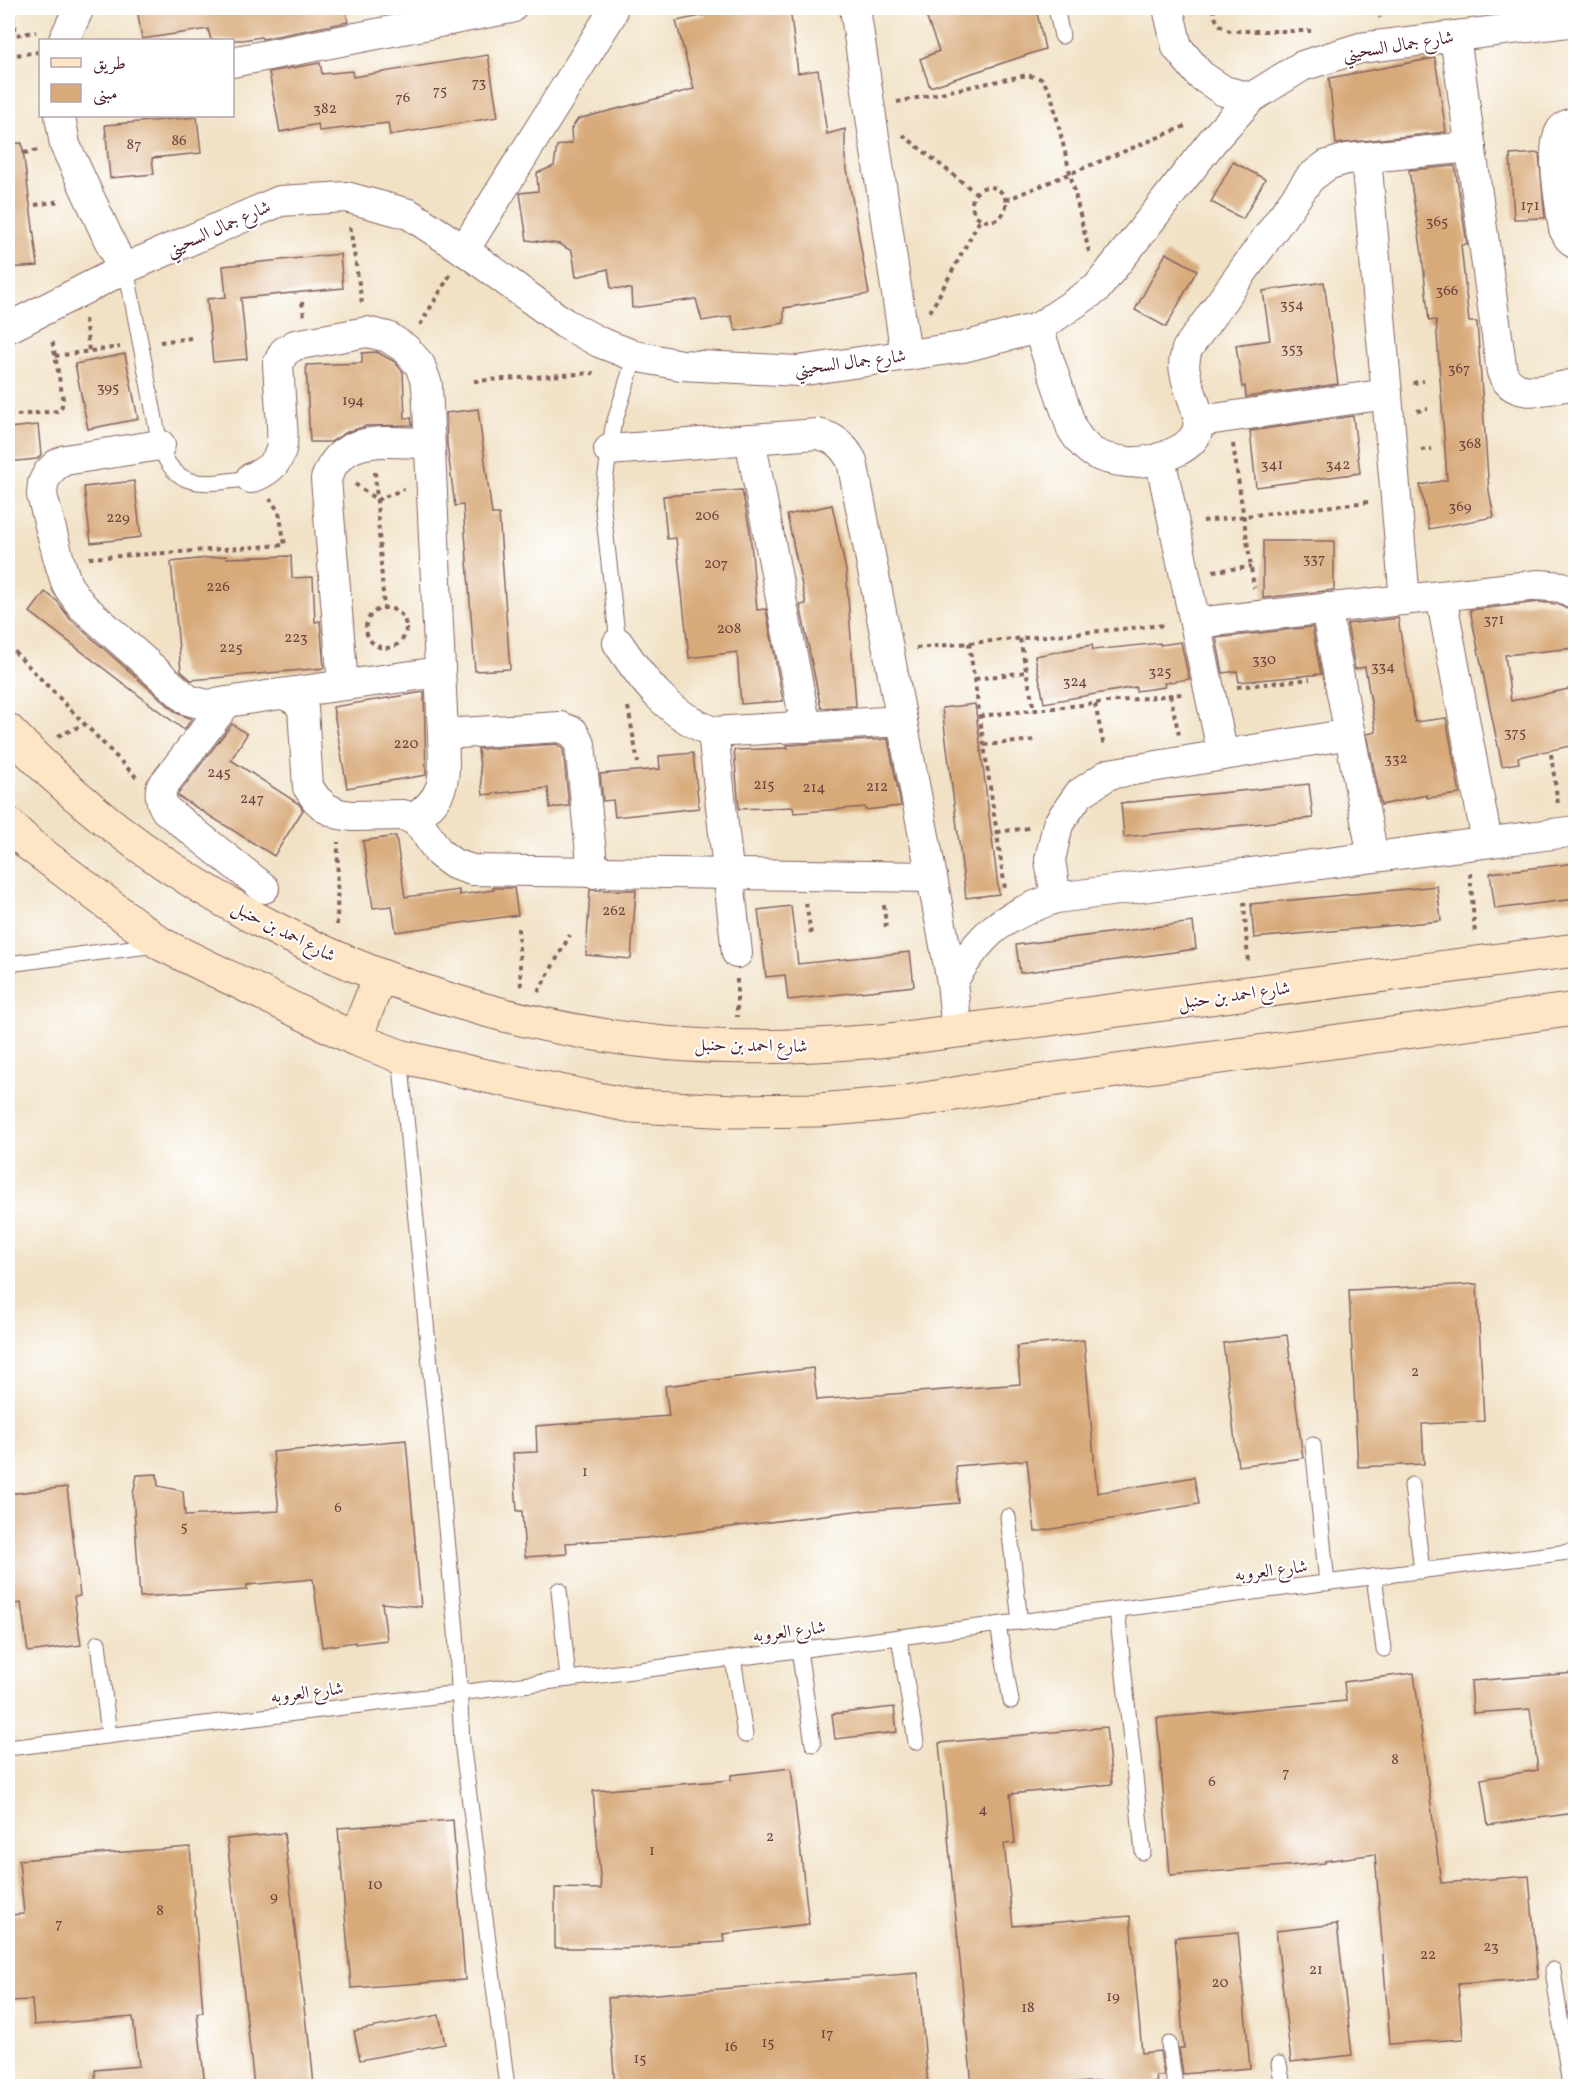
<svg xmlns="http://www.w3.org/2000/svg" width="1583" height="2094" viewBox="0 0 1583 2094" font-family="Vollkorn,Amiri,serif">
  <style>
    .building { fill: #d8aa7a }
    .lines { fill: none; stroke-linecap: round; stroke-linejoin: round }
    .lane-casing { stroke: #846361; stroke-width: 17 }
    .street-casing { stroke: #846361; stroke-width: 32 }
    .secondary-casing { stroke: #846361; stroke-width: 35 }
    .path { stroke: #846361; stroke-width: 4; stroke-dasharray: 4.5 4.5; stroke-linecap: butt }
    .lane { stroke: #fff; stroke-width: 15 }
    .street { stroke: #fff; stroke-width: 30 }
    .secondary { stroke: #fde5c5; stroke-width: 33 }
    .labels { text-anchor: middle; stroke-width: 4.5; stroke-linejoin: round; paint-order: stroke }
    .number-label { font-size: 15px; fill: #6e423f }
    .street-label { font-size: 18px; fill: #4a1f2b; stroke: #fff }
  </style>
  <rect width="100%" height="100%" fill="#fff"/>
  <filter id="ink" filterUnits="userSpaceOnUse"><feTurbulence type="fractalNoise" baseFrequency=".0167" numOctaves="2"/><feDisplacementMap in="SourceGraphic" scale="12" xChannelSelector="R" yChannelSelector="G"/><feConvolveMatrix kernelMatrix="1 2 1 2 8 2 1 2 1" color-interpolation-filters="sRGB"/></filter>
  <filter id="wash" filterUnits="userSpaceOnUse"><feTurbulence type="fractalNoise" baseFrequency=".008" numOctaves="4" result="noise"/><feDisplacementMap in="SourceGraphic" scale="24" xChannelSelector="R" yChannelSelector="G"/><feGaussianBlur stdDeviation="1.35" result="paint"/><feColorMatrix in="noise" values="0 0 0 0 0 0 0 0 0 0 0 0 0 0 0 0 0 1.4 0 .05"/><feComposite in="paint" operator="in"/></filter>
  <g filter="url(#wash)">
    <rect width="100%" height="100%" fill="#f1e2c6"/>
    <g id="blocks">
      <!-- building -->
      <g class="building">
        <path d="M137,8h209l2,14 -86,17 -1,-2 -19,3h-31l-3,-11 -66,10z"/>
        <path d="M704,8h86l8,65 20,-3 9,64 18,-5v29l24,136 -85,14v15l-48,8 -5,-15 -29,5 -6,-22 -64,9 -1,-19 -20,-1 -3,-19 -32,8 -4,-26 -13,-7 -32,-4 -7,-47 18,-2 -1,-18 17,-7 3,-20 15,-3 -1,-14 7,-10 116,-30 -18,-68 30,-6z"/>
        <path d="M923,8h113l9,41 -115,38 -10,-28 19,-8z"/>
        <path d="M488,55l10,62 -108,18 -2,-12 -69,8 -1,-7 -38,8 -11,-60 51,-9 2,11 30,-3 1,6z"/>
        <path d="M1435,58l11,74 -110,12 -7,-66z"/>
        <path d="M197,117l4,36 -49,5 2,16 -44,4 -5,-53z"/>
        <path d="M22,143l16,123 -30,2v-124z"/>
        <path d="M1539,153l6,65 -31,1 -4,-64z"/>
        <path d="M1233,162l32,17 -22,40 -32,-17z"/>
        <path d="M1455,166l12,78 -6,1 8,77h8l12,169 5,26 -65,12 -9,-44 27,-5 -11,-160 -7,1 -7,-67 -13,-84z"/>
        <path d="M1166,253l31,17 -31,57 -31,-17z"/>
        <path d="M340,254l3,34 -102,10 6,61 -34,3 -6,-63 19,-2 -3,-31z"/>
        <path d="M1324,282l14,102 -92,13 -1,-11 -3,1 -6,-42 34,-5 -7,-49z"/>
        <path d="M377,352l18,10 8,10 2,46h6l1,7 -46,1 -19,6 -16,10h-21l-4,-77 56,-2v-10z"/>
        <path d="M125,354l13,65 -50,10 -13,-65z"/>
        <path d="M478,409l14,105h7l11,155 -35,2 -12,-166 -8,1 -8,-62 -1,-31z"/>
        <path d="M1353,416l7,57 -104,14 -6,-56z"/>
        <path d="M38,425l3,30 -4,4 -29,3v-34z"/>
        <path d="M134,481l7,56 -50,6 -7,-56z"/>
        <path d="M742,490l8,41 7,79 9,-1 17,92 -42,3 -4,-52 -48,6 -13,-120 -9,1 -4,-43z"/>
        <path d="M832,505l14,65 10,136 -35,2 -21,-103 6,-1 -19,-89z"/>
        <path d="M1263,541h71v49l-71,8z"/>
        <path d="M226,556l1,2 64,-2 1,22 21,-1 2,45 5,-1 4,47 -133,12 -10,-9 -10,-109z"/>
        <path d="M45,592l12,9 13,18 107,94 15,6 -8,11 -154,-118z"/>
        <path d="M1539,602l18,2 15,7 3,37 -70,7 6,46 58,-12 6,30v26l-57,12 1,6 -17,3 -32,-156z"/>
        <path d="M1398,618l17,104 31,-4 14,76 -33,4v-3l-46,10 -14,-71 9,-2 -11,-65 -10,2 -8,-45z"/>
        <path d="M1312,627l9,47 -82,8 -2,-11 -14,2 -7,-35z"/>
        <path d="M1181,642l8,37 -25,4 1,4 -29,4v-4l-92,16 -9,-47 57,-11 1,5 67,-7v2z"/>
        <path d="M424,692l2,83 -79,13 -14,-81z"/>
        <path d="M975,704l24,190 -33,4 -24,-190z"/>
        <path d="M232,724l15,10 -16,26 68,44 4,6 -29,46 -96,-60v-2z"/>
        <path d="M888,739l13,67 -36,4v-3l-71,6 -1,-6 -54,2 -5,-59 54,-2 -1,-3z"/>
        <path d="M557,744l6,5 6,57 -19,2 -2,-20 -65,7 -5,-46z"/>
        <path d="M693,753l6,55 -84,9 -2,-17 -10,1 -3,-27 60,-5 -1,-13z"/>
        <path d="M1309,784l4,34 -189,19 -3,-34z"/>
        <path d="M396,836l9,61 54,-7v5l35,-5 -1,-2h21l4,27 -122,17 -4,-26 -19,2 -10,-67z"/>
        <path d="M1575,863v36l-80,10 -5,-36z"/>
        <path d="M1437,886l4,35 -187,17 -3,-34z"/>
        <path d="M590,890h46l-5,69 -45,-4z"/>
        <path d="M791,906l7,58 112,-12 4,34 -126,14 -3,-25 -19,2 -8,-67z"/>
        <path d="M1193,922l3,27 -176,24 -4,-28z"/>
        <path d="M1477,1284l7,137 -62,3 2,40 -66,3 -9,-177z"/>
        <path d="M1287,1335l16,123 -65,8 -15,-123z"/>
        <path d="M1084,1340l13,153 97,-16 5,27 -164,28 -8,-72 -71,6 3,37 -97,8v-1l-216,28 -80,5 1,11 -42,3 -3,-46h-5l-4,-58 24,-1 -1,-26 133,-10 -4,-30 148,-18 4,32 203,-16 -3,-38z"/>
        <path d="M406,1440l15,167 -39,-4 5,37 -32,4v-2l-33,5 -9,-68 -66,6v5l-107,7 -7,-103 4,-19 20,-1 1,12 25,5 2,25 94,-5 -6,-59z"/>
        <path d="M67,1487l13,109 -6,1 7,48 -53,7 -7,-49 -13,2v-111z"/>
        <path d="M1414,1673l27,210 88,-7 9,102 -80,6 5,55 -73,5 -15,-190 -50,7v2l-155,12 -13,-157 189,-17 -2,-19z"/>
        <path d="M1575,1673v140l-87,12 -7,-46 57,-9 -8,-61 -57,4 -2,-32z"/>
        <path d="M894,1707l3,25 -62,7 -3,-25z"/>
        <path d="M1106,1727l6,57 -102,10 5,49 -11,1 9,82 117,-10 12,137 18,-2 4,25h-8l1,6 -36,4h-20l-1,-5 -58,5h-70l-33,-343z"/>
        <path d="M791,1768l18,156 -86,10 1,8 -102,6h-67v-60l46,1 -8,-98 138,-11v-5z"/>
        <path d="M453,1820l12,160 -114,8 -13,-160z"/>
        <path d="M284,1833l23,200h2l5,53h-60l-27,-247z"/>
        <path d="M190,1847l13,165 -6,1 8,73h-109l-1,-16 44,-4 -6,-49 -99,8 -2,-25 -24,1v-86l16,-1 -5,-54z"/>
        <path d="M1337,1924l15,131 -61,7 -15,-131z"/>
        <path d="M1238,1932l12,136 -67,6 -4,-26h5l-9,-111z"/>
        <path d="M918,1973l10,113h-313l-7,-88z"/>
        <path d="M439,2015l6,29 -85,16 -6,-29z"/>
      </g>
    </g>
  </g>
  <g filter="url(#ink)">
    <use href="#blocks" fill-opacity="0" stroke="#846361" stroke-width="1.5"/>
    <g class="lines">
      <!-- lane casing -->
      <g class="lane-casing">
        <g id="lane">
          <path d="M1056,8l6,28"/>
          <path d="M126,268l34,177c15,49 50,38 91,33"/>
          <path d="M618,643l-16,-142 11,-74 22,-71"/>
          <path d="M8,964l148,-19"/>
          <path d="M400,1056l56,575 6,111 45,344"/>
          <path d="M1313,1445l14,138"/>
          <path d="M1412,1485l10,86"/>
          <path d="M1008,1517l12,105"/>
          <path d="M1374,1577l10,72"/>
          <path d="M559,1590l9,89"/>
          <path d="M1117,1609l26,243"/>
          <path d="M998,1625l13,76"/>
          <path d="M899,1637l17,105"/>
          <path d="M98,1643l11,92"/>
          <path d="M799,1650l14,94"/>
          <path d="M733,1658l12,77"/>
          <path d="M8,1748l451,-55 1117,-142"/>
          <path d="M1553,1970l17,116"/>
          <path d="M1169,2044l6,42"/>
          <path d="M1279,2064l4,22"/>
        </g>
      </g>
      <!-- street casing -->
      <g class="street-casing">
        <g id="street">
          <path d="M855,8l51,347"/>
          <path d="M1168,8l9,39 23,28 24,16 27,7"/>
          <path d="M1455,36l47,336c12,30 48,16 74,12"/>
          <path d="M64,40l15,-32"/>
          <path d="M232,62l279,-54"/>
          <path d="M60,116l5,29 58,125"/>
          <path d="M1576,122c-7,2 -13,4 -16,10 -10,17 1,76 4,97l5,9 7,6"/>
          <path d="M1366,157l39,443"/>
          <path d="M464,250l147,-235 1,-7"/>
          <path d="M8,328l118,-60 154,-67 66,-4 63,17 55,36 100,73 35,19 36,14 46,9 117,6 165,-24 75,-19 59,-40 117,-149 37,-41 51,-32 58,-18 216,-27"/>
          <path d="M1038,328l34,101c15,25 28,30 56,33 16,1 34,-3 49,-11 40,-20 13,-48 8,-79 -2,-8 0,-15 2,-23l123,-171 17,-13 20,-6 124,-12"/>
          <path d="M1200,421l187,-27"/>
          <path d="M750,439l56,288"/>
          <path d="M160,445l-95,15 -9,5 -8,8 -5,10 -1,12 17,65 8,25 15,21 106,94 19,5 73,-11c10,1 17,6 23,14l5,79 8,12 10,9 13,6 13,2 51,-1 10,4 9,8 17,26 15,11 18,6 460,7"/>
          <path d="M609,450l208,-16c17,3 26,11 35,27l100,521 5,49"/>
          <path d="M1160,458l63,297"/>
          <path d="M251,478c35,-13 33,-34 30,-66 -1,-16 -2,-32 -3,-48l6,-12 11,-7 72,-13 21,5 18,12 14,16 7,20 16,349c1,39 7,61 -30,85"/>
          <path d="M1441,596l46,246"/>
          <path d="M1326,608l47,249"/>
          <path d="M1195,623l344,-38 23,2 14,8"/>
          <path d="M618,643c26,39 50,71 95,89l189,-11"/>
          <path d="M343,685l-17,-206c16,-47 62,-36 103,-36"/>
          <path d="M280,694l160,-22"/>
          <path d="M227,702l-66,86c-1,9 0,14 5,22l98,78"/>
          <path d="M713,732l24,221"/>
          <path d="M443,734l117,-7 13,5 7,12 13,129"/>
          <path d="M1056,898l-6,-38 8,-36 21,-30 30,-20 241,-40"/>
          <path d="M952,982c30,-50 49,-65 104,-84l520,-67"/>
        </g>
      </g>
      <!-- secondary casing -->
      <g class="secondary-casing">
        <g id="secondary">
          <path d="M8,730c166,178 415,290 656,313 73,7 145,3 217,-2l695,-91"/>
          <path d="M8,824l22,21 131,99 194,95 45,17 86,20 146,30 102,5 84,-1 83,-7 82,-14 593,-80"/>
          <path d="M355,1039l25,-63"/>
        </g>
      </g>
      <!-- path -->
      <g class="path">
        <path d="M12,8l4,27"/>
        <path d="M1213,8c2,12 5,18 17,23h81"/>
        <path d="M1378,8l2,10"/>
        <path d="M8,36l28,-4"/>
        <path d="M8,56l31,-4"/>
        <path d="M897,102l130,-27 15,4 9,15 38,158"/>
        <path d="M903,135l73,58"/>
        <path d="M24,153l14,-3"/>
        <circle cx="989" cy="204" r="17"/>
        <path d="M1006,200l182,-75"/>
        <path d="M35,205l25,-4"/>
        <path d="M350,227l12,76"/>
        <path d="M302,302l2,14"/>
        <path d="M930,312l51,-94"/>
        <path d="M85,319l4,32"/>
        <path d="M420,325l30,-50"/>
        <path d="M160,342l31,-4"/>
        <path d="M55,356l65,-9"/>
        <path d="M474,381l120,-8"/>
        <path d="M1413,383l11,-2"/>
        <path d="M1417,411l11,-2"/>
        <path d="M8,416l49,-5 5,-5 1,-7 -11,-60"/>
        <path d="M1233,444l21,144"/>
        <path d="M1421,450l11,-1"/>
        <path d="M375,472l9,137"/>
        <path d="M355,484l22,16 27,-11"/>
        <path d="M1203,521l165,-19"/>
        <path d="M89,558l196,-13 -6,-33 -9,-13"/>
        <path d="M1213,571l38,-4"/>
        <circle cx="386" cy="628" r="20"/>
        <path d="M1020,639l14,71"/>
        <path d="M969,643l36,246"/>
        <path d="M8,645l128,132"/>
        <path d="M916,648l249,-23"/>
        <path d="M975,679l51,-7"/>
        <path d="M1237,687l73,-8"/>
        <path d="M1170,695l9,40"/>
        <path d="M1095,704l9,43"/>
        <path d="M628,707l10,56"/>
        <path d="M980,716l202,-22"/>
        <path d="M58,736l27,-12"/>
        <path d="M984,745l52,-5"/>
        <path d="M1551,754l7,50"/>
        <path d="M997,832l32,-4"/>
        <path d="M1470,873l5,61"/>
        <path d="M1244,902l4,61"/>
        <path d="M806,903l5,31"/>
        <path d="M884,905l2,22"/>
        <path d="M337,925l1,-83"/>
        <path d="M518,928l3,59"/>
        <path d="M737,979v38"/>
        <path d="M538,992l32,-57"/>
      </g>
      <!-- lane -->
      <use href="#lane" class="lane"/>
      <!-- street -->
      <use href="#street" class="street"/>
      <!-- secondary -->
      <use href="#secondary" class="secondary"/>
    </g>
  </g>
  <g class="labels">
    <!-- number labels -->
    <g class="number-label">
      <text x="479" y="87">73</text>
      <text x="440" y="95">75</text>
      <text x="403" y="102">76</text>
      <text x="325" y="113">382</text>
      <text x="179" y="145">86</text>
      <text x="134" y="149">87</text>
      <text x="1530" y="210">171</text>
      <text x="1437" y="226">365</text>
      <text x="1447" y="295">366</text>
      <text x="1292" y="309">354</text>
      <text x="1292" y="353">353</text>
      <text x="1459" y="373">367</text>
      <text x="108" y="392">395</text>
      <text x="353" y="405">194</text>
      <text x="1470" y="448">368</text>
      <text x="1272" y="469">341</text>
      <text x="1338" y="469">342</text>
      <text x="1460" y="511">369</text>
      <text x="707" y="520">206</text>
      <text x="118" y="522">229</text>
      <text x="1314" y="563">337</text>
      <text x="716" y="568">207</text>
      <text x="218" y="591">226</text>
      <text x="1494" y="624">371</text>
      <text x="729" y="633">208</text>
      <text x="296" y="642">223</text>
      <text x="231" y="652">225</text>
      <text x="1264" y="664">330</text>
      <text x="1383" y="671">334</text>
      <text x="1160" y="676">325</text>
      <text x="1075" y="686">324</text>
      <text x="1515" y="737">375</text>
      <text x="406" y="748">220</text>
      <text x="1396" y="763">332</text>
      <text x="219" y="777">245</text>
      <text x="764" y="789">215</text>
      <text x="877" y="791">212</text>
      <text x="814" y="792">214</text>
      <text x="252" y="803">247</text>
      <text x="614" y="915">262</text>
      <text x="1415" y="1376">2</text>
      <text x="585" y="1476">1</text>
      <text x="338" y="1512">6</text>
      <text x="184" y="1531">5</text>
      <text x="1395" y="1764">8</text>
      <text x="1286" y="1777">7</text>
      <text x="1212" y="1786">6</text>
      <text x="983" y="1814">4</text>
      <text x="770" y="1841">2</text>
      <text x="652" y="1855">1</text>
      <text x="375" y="1889">10</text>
      <text x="274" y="1901">9</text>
      <text x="160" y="1915">8</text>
      <text x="59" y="1928">7</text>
      <text x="1491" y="1951">23</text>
      <text x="1428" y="1959">22</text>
      <text x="1316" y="1974">21</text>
      <text x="1220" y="1987">20</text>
      <text x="1113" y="2001">19</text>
      <text x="1028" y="2012">18</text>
      <text x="827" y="2038">17</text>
      <text x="768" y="2047">15</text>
      <text x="731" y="2051">16</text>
      <text x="640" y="2063">15</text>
    </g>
    <!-- street labels -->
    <g class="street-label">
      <text transform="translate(1398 45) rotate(-9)" y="6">شارع جمال السحيني</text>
      <text transform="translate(218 228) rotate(-24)" y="6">شارع جمال السحيني</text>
      <text transform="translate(850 362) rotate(-7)" y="6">شارع جمال السحيني</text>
      <text transform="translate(284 931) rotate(27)" y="6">شارع احمد بن حنبل</text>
      <text transform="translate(1234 995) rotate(-8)" y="6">شارع احمد بن حنبل</text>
      <text transform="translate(751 1045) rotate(1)" y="6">شارع احمد بن حنبل</text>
      <text transform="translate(1271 1570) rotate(-7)" y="6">شارع العروبه</text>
      <text transform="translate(789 1631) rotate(-7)" y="6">شارع العروبه</text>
      <text transform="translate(307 1692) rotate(-7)" y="6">شارع العروبه</text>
    </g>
  </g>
  <!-- margin -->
  <rect width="1583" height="2094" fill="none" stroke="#fff" stroke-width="30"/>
  <!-- legend -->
  <rect x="39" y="39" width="195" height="78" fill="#ffffff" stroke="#b7a5aa" stroke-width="1.5"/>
  <rect x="51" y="58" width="30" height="9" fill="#fde5c5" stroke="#b7a5aa" stroke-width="1.5"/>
  <text x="93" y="69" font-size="18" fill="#4a1f2b">طريق</text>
  <rect x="51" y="84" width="30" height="18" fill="#d8aa7a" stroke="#b7a5aa" stroke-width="1.5"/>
  <text x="93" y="99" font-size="18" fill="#4a1f2b">مبنى</text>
</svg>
